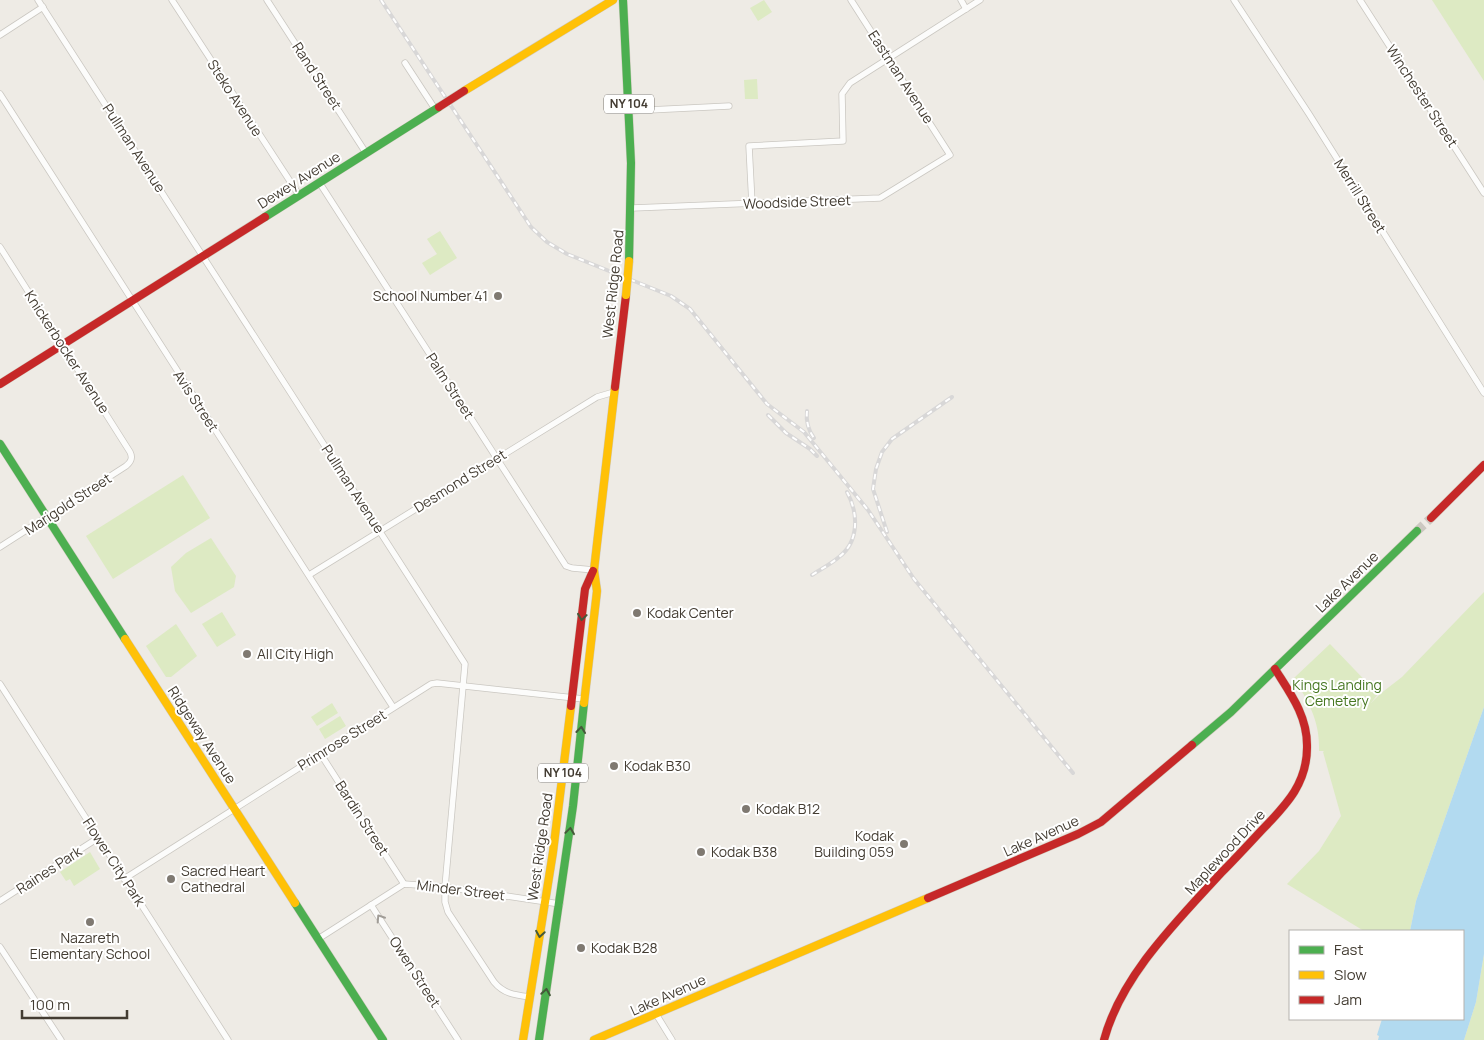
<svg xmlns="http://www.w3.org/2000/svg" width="1484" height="1040" viewBox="0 0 1484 1040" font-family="Manrope,sans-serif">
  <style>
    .green { fill: #ddeac3 }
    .water { fill: #b2daf0 }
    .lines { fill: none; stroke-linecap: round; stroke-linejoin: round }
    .primary-tunnel { stroke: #ccc8c1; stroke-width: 9; stroke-dasharray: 9 4.5; stroke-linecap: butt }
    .street-casing { stroke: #cac7c1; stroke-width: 7 }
    .fast-casing { stroke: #cfc9bd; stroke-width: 9 }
    .slow-casing { stroke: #cfc9bd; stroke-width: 9 }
    .jam-casing { stroke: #cfc9bd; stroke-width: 9 }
    .street { stroke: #fcfcfb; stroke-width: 5.5 }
    .fast { stroke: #4caf50; stroke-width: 8 }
    .slow { stroke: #ffc107; stroke-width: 8 }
    .jam { stroke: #c62828; stroke-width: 8 }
    .rail-casing { stroke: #d8d7d7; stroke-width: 4 }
    .rail { stroke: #fff; stroke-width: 2; stroke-dasharray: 5.5; stroke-linecap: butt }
    .slow-bridge-casing { stroke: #cfc9bd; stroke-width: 9; stroke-linecap: butt }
    .jam-bridge-casing { stroke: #cfc9bd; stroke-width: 9; stroke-linecap: butt }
    .slow-bridge { stroke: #ffc107; stroke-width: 8 }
    .jam-bridge { stroke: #c62828; stroke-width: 8 }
    .oneway { stroke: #45593a }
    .oneway2 { stroke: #a09c96 }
    .poi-dot { fill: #7f7971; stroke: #fff; stroke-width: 2 }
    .labels { text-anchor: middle; stroke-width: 4; stroke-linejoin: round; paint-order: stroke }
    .shield { fill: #fff; stroke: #7b7670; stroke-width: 1 }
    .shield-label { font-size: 12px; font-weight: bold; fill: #433c32 }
    .street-label { font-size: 14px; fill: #433c32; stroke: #fff }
    .poi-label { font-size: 14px; fill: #433c32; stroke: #fff; text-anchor: start }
    .park-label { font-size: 14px; fill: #477822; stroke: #fff }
  </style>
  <rect width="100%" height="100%" fill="#eeebe5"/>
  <!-- green -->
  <g class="green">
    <path d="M764,0l8,12 -14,9 -8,-13z"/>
    <path d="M1432,0h52v81z"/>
    <path d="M757,79l1,20h-13l-1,-19z"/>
    <path d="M440,231l17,27 -27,17 -8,-12 15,-9 -10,-15z"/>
    <path d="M183,475l27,43 -97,61 -27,-43z"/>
    <path d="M211,538l25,38 -2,11 -43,26 -16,-22 -4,-24 15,-14z"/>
    <path d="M1484,592v115l-68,194 -6,30h-46l-77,-47 32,-33 22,-35 -18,-64 1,-1h-5c1,-30 -10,-48 -25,-73l36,-34 48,50 -7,9 9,-9 22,-17z"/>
    <path d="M222,612l14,23 -19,12 -15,-23z"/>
    <path d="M176,624l21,32 -26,21h-5l-20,-31z"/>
    <path d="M332,703l6,10 -21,13 -6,-9z"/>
    <path d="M340,716l6,10 -21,13 -6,-10z"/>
    <path d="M90,852l10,17 -26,17 -4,-7 -4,2 -6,-9z"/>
    <path d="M1484,954v86h-20l12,-38z"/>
  </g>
  <!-- water -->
  <path class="water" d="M1484,707v247l-8,48 -12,38h-86l1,-4 -2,-1 5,-16h81v-88h-53l6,-30z"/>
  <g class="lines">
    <!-- primary-tunnel -->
    <path class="primary-tunnel" d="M1417,531l14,-13"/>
    <!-- street casing -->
    <g class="street-casing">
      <g id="street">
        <path d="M38,0l427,664 -20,223v15l3,10 46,70c10,12 21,13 36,15"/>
        <path d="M172,0l127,195"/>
        <path d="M267,0l99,153"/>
        <path d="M961,0l5,9"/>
        <path d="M1234,0l75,114 175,279"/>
        <path d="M1360,0l124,193"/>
        <path d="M0,35l43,-28"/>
        <path d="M405,63l30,46"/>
        <path d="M0,94l393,613"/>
        <path d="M629,111l100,-5"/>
        <path d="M319,182l247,384 6,2 22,2"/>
        <path d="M752,204l-3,-58 94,-5 -1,-47 8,-11 130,-83"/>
        <path d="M632,208l248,-10 70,-43 -99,-155"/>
        <path d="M0,247l130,205c3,6 1,10 -4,14l-126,81"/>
        <path d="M309,575l288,-178 17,-5"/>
        <path d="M0,684l228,356"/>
        <path d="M320,753l84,131"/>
        <path d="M124,879l307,-195 6,-1 147,16"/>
        <path d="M0,901l98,-63"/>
        <path d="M371,905l87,135"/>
        <path d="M318,939l86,-55 41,3 115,17"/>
        <path d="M0,947l61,93"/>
        <path d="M656,1014l16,26"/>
      </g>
    </g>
    <!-- fast casing -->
    <g class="fast-casing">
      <g id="fast">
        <path d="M623,0l8,163 -2,98"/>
        <path d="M265,217l174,-110"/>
        <path d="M0,444l125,195"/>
        <path d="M1192,745l39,-33 186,-181"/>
        <path d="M295,903l88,137"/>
        <path d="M539,1040l34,-234 11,-103"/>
      </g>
    </g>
    <!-- slow casing -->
    <g class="slow-casing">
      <g id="slow">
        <path d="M464,91l149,-91"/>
        <path d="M125,639l170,264"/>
        <path d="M584,703l13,-112 -3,-21 21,-183"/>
        <path d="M523,1040l30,-188 18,-146"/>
        <path d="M594,1040l334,-142"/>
      </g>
    </g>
    <!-- jam casing -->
    <g class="jam-casing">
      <g id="jam">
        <path d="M0,384l265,-167"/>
        <path d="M615,387l11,-92"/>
        <path d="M1431,518l53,-53"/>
        <path d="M571,706l14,-117 8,-18"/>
        <path d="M928,898l150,-64 23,-12 91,-77"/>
        <path d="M1104,1040c17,-64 73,-119 117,-167 13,-13 26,-27 39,-41 25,-26 48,-48 47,-87 0,-30 -17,-52 -32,-76"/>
      </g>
    </g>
    <!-- street -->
    <use href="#street" class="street"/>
    <!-- fast -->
    <use href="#fast" class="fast"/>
    <!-- slow -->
    <use href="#slow" class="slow"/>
    <!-- jam -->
    <use href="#jam" class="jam"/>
    <!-- rail casing -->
    <g class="rail-casing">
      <g id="rail">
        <path d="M381,0l150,227 16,15 20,12 104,42 19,13 77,95 37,28 64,78 46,69 159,194"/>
        <path d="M807,411c-1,9 1,19 7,27"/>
        <path d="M768,415l18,18 24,16 7,7"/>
        <path d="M887,532l-14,-43 3,-20 6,-17 10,-13 60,-42"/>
        <path d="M812,575c9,-6 19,-11 27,-18 21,-16 19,-45 8,-65"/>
      </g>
    </g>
    <!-- rail -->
    <use href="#rail" class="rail"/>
    <!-- slow-bridge casing -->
    <g class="slow-bridge-casing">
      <path id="slow-bridge" d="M626,295l3,-34"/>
    </g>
    <!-- jam-bridge casing -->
    <g class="jam-bridge-casing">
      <path id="jam-bridge" d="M439,107l25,-16"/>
    </g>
    <!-- slow-bridge -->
    <use href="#slow-bridge" class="slow-bridge"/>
    <!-- jam-bridge -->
    <use href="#jam-bridge" class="jam-bridge"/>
  </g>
  <!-- one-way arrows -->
  <defs><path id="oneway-chevron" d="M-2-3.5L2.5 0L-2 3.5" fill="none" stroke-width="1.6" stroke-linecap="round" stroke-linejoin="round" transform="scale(1.25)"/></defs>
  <g class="oneway">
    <use href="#oneway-chevron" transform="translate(582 617) rotate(98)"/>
    <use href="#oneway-chevron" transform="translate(581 730) rotate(-84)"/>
    <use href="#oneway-chevron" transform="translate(570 831) rotate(-82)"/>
    <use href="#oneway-chevron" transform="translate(540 934) rotate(99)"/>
    <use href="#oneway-chevron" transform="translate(546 992) rotate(-81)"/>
  </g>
  <use class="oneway2" href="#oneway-chevron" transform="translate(380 918) rotate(-123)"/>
  <!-- markers -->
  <g class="poi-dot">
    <circle cx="498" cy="296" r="5"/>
    <circle cx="637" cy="613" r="5"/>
    <circle cx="247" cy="654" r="5"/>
    <circle cx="614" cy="766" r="5"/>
    <circle cx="746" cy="809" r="5"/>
    <circle cx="904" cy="844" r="5"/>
    <circle cx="701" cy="852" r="5"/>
    <circle cx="171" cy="879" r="5"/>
    <circle cx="90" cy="922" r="5"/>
    <circle cx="581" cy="948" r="5"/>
  </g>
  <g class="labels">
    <!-- shield labels -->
    <g class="shield">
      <rect x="604" y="94.5" width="50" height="19" rx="4"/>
      <rect x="538" y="763.5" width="50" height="19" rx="4"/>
    </g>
    <g class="shield-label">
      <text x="629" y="108">NY 104</text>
      <text x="563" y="777">NY 104</text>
    </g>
    <!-- street labels -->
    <g class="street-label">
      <text transform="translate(317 76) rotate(57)" y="5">Rand Street</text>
      <text transform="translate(901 77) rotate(57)" y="5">Eastman Avenue</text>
      <text transform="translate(1422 96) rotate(57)" y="5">Winchester Street</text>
      <text transform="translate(235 98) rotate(57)" y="5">Steko Avenue</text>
      <text transform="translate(134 148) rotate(57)" y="5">Pullman Avenue</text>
      <text transform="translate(299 180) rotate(-32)" y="5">Dewey Avenue</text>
      <text transform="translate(1360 196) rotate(58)" y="5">Merrill Street</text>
      <text transform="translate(797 202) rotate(-2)" y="5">Woodside Street</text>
      <text transform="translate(613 284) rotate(-84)" y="5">West Ridge Road</text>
      <text transform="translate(67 352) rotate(57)" y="5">Knickerbocker Avenue</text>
      <text transform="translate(450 386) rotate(57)" y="5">Palm Street</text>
      <text transform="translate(196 401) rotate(57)" y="5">Avis Street</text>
      <text transform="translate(460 481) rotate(-32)" y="5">Desmond Street</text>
      <text transform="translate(353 489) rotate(57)" y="5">Pullman Avenue</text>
      <text transform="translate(68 504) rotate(-33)" y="5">Marigold Street</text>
      <text transform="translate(1347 582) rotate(-44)" y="5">Lake Avenue</text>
      <text transform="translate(202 735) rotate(57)" y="5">Ridgeway Avenue</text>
      <text transform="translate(342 740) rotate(-32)" y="5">Primrose Street</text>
      <text transform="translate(362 818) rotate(57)" y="5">Bardin Street</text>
      <text transform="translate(1041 836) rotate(-24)" y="5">Lake Avenue</text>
      <text transform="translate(540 847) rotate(-82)" y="5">West Ridge Road</text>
      <text transform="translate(1225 852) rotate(-47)" y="5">Maplewood Drive</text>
      <text transform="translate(114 862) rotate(57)" y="5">Flower City Park</text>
      <text transform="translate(49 870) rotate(-33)" y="5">Raines Park</text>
      <text transform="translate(461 890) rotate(7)" y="5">Minder Street</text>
      <text transform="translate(415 972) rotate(57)" y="5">Owen Street</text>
      <text transform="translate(668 995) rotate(-24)" y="5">Lake Avenue</text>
    </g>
    <!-- poi labels -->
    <g class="poi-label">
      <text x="488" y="301" text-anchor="end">School Number 41</text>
      <text x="647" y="618">Kodak Center</text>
      <text x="257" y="659">All City High</text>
      <text x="624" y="771">Kodak B30</text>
      <text x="756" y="814">Kodak B12</text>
      <text x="894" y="841" text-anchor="end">Kodak<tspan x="894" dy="16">Building 059</tspan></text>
      <text x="711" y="857">Kodak B38</text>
      <text x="181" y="876">Sacred Heart<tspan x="181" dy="16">Cathedral</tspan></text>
      <text x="90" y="943" text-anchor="middle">Nazareth<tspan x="90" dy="16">Elementary School</tspan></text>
      <text x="591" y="953">Kodak B28</text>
    </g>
    <!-- park labels -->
    <g class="park-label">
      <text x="1337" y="690">Kings Landing<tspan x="1337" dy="16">Cemetery</tspan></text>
    </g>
  </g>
  <!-- legend -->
  <rect x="1289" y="930" width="175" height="90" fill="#ffffff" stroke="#b4b1ad"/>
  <rect x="1299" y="946" width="25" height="8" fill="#4caf50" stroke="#b4b1ad"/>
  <text x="1334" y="955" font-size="15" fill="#433c32">Fast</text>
  <rect x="1299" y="971" width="25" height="8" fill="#ffc107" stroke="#b4b1ad"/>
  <text x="1334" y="980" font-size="15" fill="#433c32">Slow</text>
  <rect x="1299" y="996" width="25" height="8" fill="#c62828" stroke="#b4b1ad"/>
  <text x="1334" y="1005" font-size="15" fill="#433c32">Jam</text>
  <!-- scale -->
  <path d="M22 1010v8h105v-8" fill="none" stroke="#433c32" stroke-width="2.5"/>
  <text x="30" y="1010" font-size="15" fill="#433c32" stroke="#ffffff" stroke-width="4" paint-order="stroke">100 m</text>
</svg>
